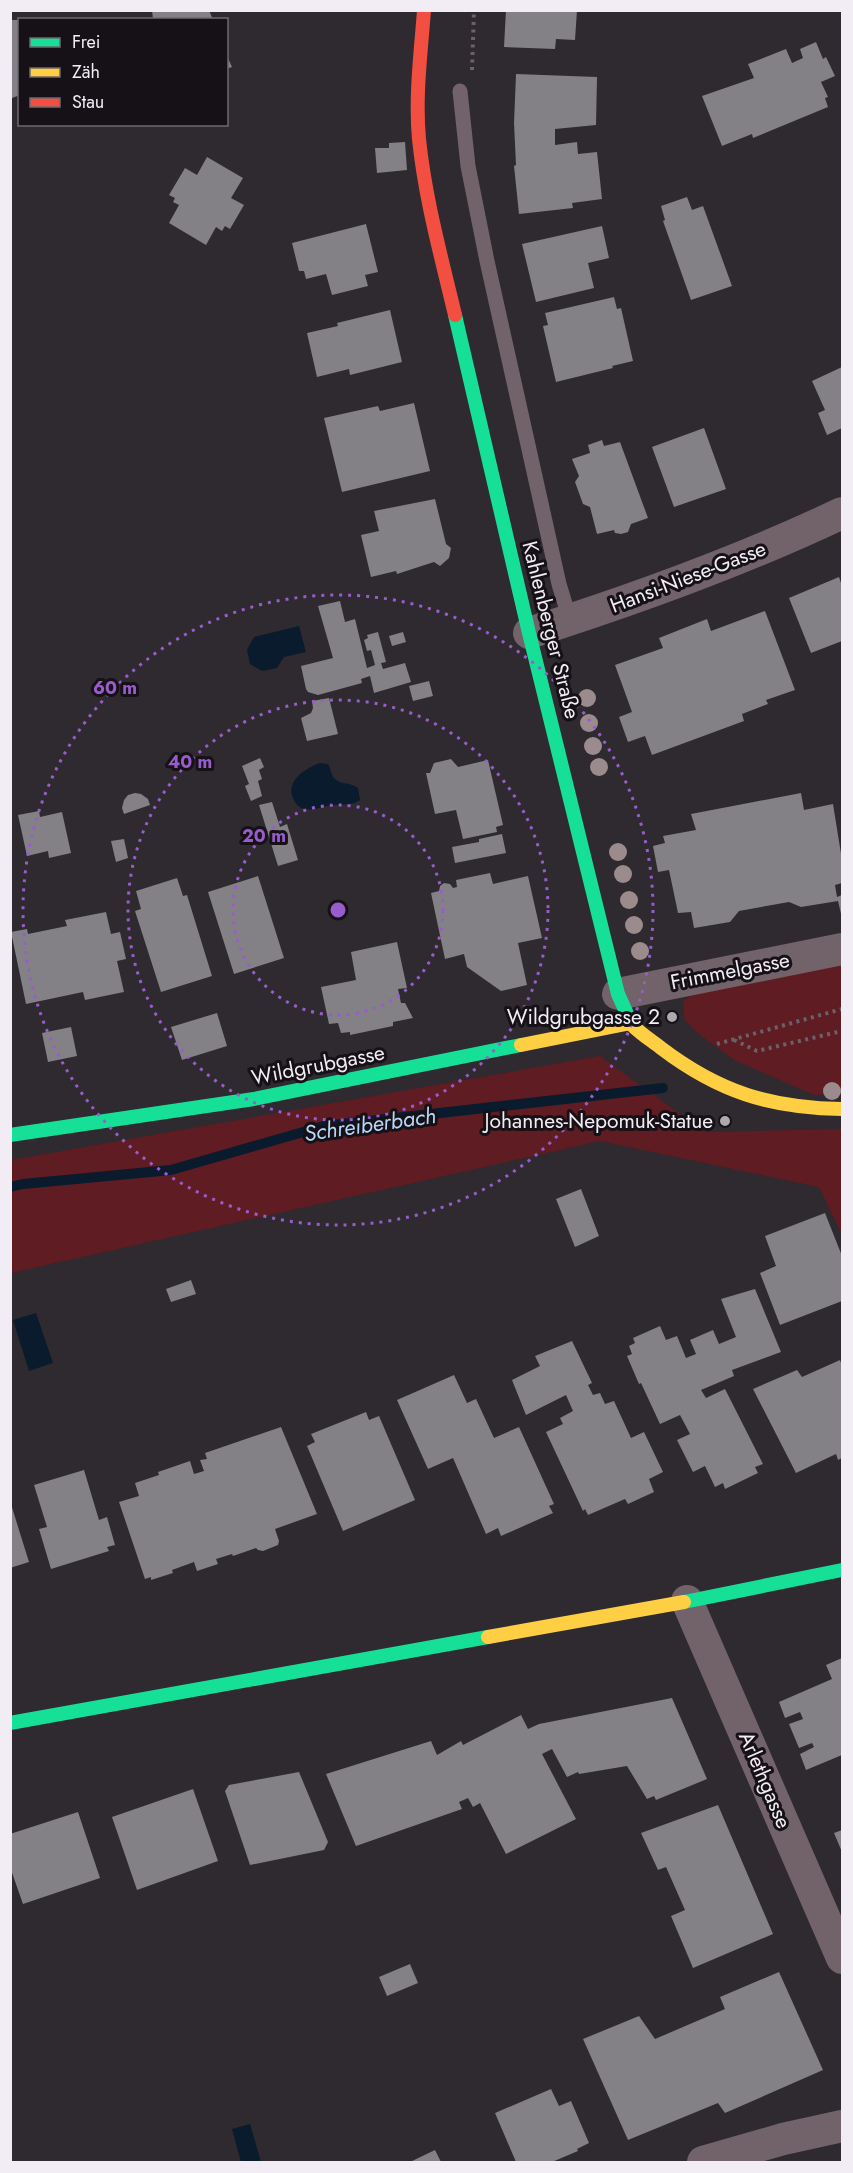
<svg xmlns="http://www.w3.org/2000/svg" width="853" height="2173" viewBox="0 0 853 2173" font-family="Jost,sans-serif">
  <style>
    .green { fill: #5f1c22 }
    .water { fill: #091b2d }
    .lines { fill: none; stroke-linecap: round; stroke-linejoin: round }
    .stream { stroke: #091b2d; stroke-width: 10 }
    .building { fill: #838186 }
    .path { stroke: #6b6168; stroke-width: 4; stroke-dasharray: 3 4.5; stroke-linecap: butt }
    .lane { stroke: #72626a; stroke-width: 15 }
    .street { stroke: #72626a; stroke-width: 32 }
    .fast { stroke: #16e098; stroke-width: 14 }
    .slow { stroke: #ffcf43; stroke-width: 14 }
    .jam { stroke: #f24e42; stroke-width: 14 }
    .tree { fill: #9b8b8c }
    .ring { fill: none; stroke: #995ccc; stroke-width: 3; stroke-dasharray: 3 6 }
    .poi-dot { fill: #ada9af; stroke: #151117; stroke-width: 2 }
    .labels { text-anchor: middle; stroke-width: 6; stroke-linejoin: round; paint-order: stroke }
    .street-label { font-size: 21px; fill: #f2edf4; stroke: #151117 }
    .poi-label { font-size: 21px; fill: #f2edf4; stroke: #151117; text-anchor: end }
    .water-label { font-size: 22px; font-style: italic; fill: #b7d8fa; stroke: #151117 }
    .centre { fill: #995ccc; stroke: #151117; stroke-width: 3 }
    .ring-label { font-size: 18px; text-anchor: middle; font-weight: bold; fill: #995ccc; stroke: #151117; stroke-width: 6; stroke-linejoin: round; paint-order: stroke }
  </style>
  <rect width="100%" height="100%" fill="#2e2a2f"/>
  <!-- green -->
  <g class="green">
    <path d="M842,961v132l-28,2 -78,-34 -40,-29 -12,-13 -1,-18 23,-14z"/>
    <path d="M600,1056l105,76 137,-3v106l-23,-48 -219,-46 -589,132v-113z"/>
  </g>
  <!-- water -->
  <g class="water">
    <path d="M299,626l7,26 -22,5 -7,11 -15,3 -12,-7 -3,-14 7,-13z"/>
    <path d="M320,763l8,1c3,4 3,11 6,14 6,7 17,4 24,10l2,12c-9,6 -16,4 -26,5 -10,0 -18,6 -28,4 -5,0 -8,-3 -11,-7 -12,-19 8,-33 25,-39z"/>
    <path d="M36,1313l17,50 -24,8 -16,-51z"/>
    <path d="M250,2124l11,38h-20l-9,-33z"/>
  </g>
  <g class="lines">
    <!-- stream -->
    <path class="stream" d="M10,1187l13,-3 148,-14 153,-44 339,-38"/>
  </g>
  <!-- building -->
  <g class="building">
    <path d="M152,10h57l4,10h-60z"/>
    <path d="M506,10h71l-2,30 -19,-1 -1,10 -51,-2z"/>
    <path d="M10,20h10v75l-8,3z"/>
    <path d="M816,42l7,17 3,-2 9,19 -14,6 7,15 -3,1 3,9 -75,31 -1,-4 -30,12 -20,-50 52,-18 -6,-14 38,-15 6,14 11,-5 -3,-9z"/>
    <path d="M226,54l6,13 -6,2z"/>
    <path d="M516,74l81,3 -1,48 -41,4v16l22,-3 1,12 19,-2 5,47 -30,4 1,5 -54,6 -5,-48 2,-1 -2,-42z"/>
    <path d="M405,142l2,28 -30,3 -2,-25h14v-5z"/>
    <path d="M207,157l36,21 -12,20 13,7 -14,24 -5,-3 -3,5 -6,-4 -10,18 -37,-22 10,-18 -6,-3 2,-4 -6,-3 16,-27 12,7z"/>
    <path d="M687,197l5,13 11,-4 29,80 -41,14 -28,-79 2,-1 -4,-14z"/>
    <path d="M366,224l12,48 -13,3 3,11 -36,9 -6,-21 -20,5 -2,-8h-5l-7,-28z"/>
    <path d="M602,226l7,32 -21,5 6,25 -58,14 -14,-58z"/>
    <path d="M614,297l3,12 4,-1 12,53 -21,5 1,2 -57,14 -13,-56 5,-1 -3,-12z"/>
    <path d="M390,310l12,52 -52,13 -1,-6 -32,8 -10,-44 31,-7 -1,-3z"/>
    <path d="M842,367v61l-15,7 -9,-22 7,-3 -13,-29z"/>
    <path d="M414,403l16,68 -88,21 -18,-74 54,-12 2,5z"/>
    <path d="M704,428l22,61 -52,18 -22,-60z"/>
    <path d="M602,440l2,6 16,-4 28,76 -17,6 -3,8 -7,2 -6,-1 -1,-3 -17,4 -7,-27 -7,-3 -8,-22 4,-6 -7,-17 18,-6 -2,-8z"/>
    <path d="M435,499l11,45 5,4 -2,10 -9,8 -6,-4 -37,12 -1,-3 -25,6 -10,-42 18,-4 -5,-20z"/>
    <path d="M839,577l3,9v55l-31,12 -22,-55z"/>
    <path d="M340,601l5,21 10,-3 12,49 8,-3 -4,-15 -4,1 -3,-11 4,-2 -1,-3 11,-3 8,30 -5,1 2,6 22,-6 6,19 -37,11 -4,-17 -9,3 1,4 -44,12 -10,-3 -2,-3 -5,-23 32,-8 -15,-52z"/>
    <path d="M765,611l30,79 -29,10 2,4 -26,10 2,7 -92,34 -7,-19 -17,6 -9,-25 13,-5 -17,-47 48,-17 -4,-10 48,-19 4,12z"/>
    <path d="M403,632l3,10 -14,4 -3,-10z"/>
    <path d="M429,681l4,15 -20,5 -4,-15z"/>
    <path d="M329,698l9,36 -31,7 -6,-23 10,-5 2,-5 -1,-7z"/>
    <path d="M260,758l4,9 -5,3 3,9 -4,2 4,15 -11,5 -6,-15 4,-2 -7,-18z"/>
    <path d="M451,759l7,8 30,-7 15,65 -7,2 1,5 -34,7 -7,-29 -21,4 -9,-41h4l4,-10z"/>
    <path d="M135,793l6,1 7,5 2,6 -26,9 -2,-6 2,-8 4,-5z"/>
    <path d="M801,793l3,17 29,-6 9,56v23l-7,2 2,12 5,-2v23l-4,-17 -37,6 -12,-5 -50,9 -9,11 -36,6 -3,-16 -13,1 -9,-43 -11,2 -5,-26 12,-3 -2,-7 33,-6 -5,-16z"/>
    <path d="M272,802l8,25 7,-3 11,36 -20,6 -19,-61z"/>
    <path d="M39,811l1,6 22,-5 9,41 -22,5 -1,-7 -21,5 -9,-41z"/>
    <path d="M502,834l4,19 -51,10 -3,-16 27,-5v-3z"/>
    <path d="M124,839l4,19 -12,4 -5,-21z"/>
    <path d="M490,873l3,11 35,-8 14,62 -24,5 9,42 -26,6 -34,-24 -3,-13 -19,5 -14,-66 8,-2 1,-5 4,-3 6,1 3,4 4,-1 -1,-7z"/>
    <path d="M258,876l26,82 -50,16 -26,-82z"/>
    <path d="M177,878l6,18 4,-1 25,81 -51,16 -26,-81 6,-2 -5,-18z"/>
    <path d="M106,912l5,22 9,-2 6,27 -9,2 7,31 -39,8 -2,-8 -57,12 -15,-72 16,-3 1,5 39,-8 -2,-6z"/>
    <path d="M397,942l10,46 -9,1 3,14h4l8,15 -20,4v4l-43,9v-3l-9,1 -3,-10 -9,1 -8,-37 35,-7 -5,-28z"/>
    <path d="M217,1013l10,33 -45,14 -11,-33z"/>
    <path d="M71,1027l6,29 -29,6 -6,-29z"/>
    <path d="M581,1189l18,47 -24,11 -19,-48z"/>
    <path d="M825,1213l17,43v45l-62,24 -20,-52 16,-7 -11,-30z"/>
    <path d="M191,1280l5,14 -25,8 -5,-13z"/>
    <path d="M755,1289l26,63 -49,18 2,6 -33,14 5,8 19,-9 38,75 -8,3 3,6 -33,16 -2,-6 -8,4 -10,-21 -12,6 -16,-32 13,-6 -10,-19 -20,9 -19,-41 -2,1 -12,-28 5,-2 -3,-8 6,-3 -2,-5 27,-12 6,14 11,-4 9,22 10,-4 -6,-14 23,-10 6,14 17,-7 -15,-38z"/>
    <path d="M572,1341l20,42 -4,2 5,10 7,-2 5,11 9,-3 17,37 13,-6 19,40 -14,7 5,13 -26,12 -3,-5 -37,16 -3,-6 -2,2 -37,-79 17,-8 -3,-6 13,-7 -7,-16 -40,20 -14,-35 28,-14 -5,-10z"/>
    <path d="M840,1360l2,6v92l-4,2 -2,-6 -40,19 -43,-84 44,-19 5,7z"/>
    <path d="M454,1375l13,28 9,-4 18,39 25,-11 35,77 -5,2 4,7 -52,23 -3,-8 -12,6 -33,-76 -25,11 -31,-69z"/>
    <path d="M366,1412l3,8 10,-4 36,84 -72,31 -36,-85 8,-4 -4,-8z"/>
    <path d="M281,1427l36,87 -42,15 4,12 -1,4 -15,6 -5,-1 -2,-2 -23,8 -1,-2 -16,5 2,5 -21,7 -3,-9 -22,8 1,3 -22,7v-3l-6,2 -26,-77 20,-6 -4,-13 24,-8 -1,-3 32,-11 4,13 10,-3 -4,-11 7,-1 -2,-6z"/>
    <path d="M84,1470l15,50 8,-3 8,28 -8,2 2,4 -58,18 -12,-40 8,-2 -13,-42z"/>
    <path d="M10,1501l19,61 -19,6z"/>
    <path d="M842,1658v97l-36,15 -6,-16 14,-7 -2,-4 -13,5 -10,-24 14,-5 -3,-7 -15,6 -6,-16 53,-23 -6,-14z"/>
    <path d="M672,1698l35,81 -51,21 -2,-4 -7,3 -20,-33 -48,8 -1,-2 -11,5 -15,-28 -10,5 34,65 -70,35 -26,-51 -7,4 -5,-9 -9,4 3,7 -106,37 -30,-72 105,-33 6,14 24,-14 2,4 58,-30 7,14 11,-5z"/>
    <path d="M299,1772l29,70 -4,8 -74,15 -25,-74 4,-6z"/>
    <path d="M193,1789l25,72 -81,29 -25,-73z"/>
    <path d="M718,1805l55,129 -80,34 -22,-52 14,-6 -19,-43 -8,3 -17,-37z"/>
    <path d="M78,1812l22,66 -77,26 -13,-37v-33z"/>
    <path d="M842,1830v22l-8,-19z"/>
    <path d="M410,1964l8,19 -31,13 -8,-19z"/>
    <path d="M779,1972l44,98 -98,43 -7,-10 -90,37 -45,-101 56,-23 16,23 70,-30 -5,-12z"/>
    <path d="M551,2089l8,17 12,-5 18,42 -12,6 1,2 -26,11h-36l-21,-49z"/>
    <path d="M435,2150l6,12h-31z"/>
  </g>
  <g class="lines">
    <!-- path -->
    <g class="path">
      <path d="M472,70l2,-60"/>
      <path d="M734,1040l23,11 85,-20"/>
      <path d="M717,1044l125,-35"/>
    </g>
    <!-- lane -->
    <path class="lane" d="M460,91l8,75 19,95 72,323 11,36"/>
    <!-- street -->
    <g class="street">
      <path d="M529,633c107,-34 212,-72 313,-120"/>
      <path d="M618,994l224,-45"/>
      <path d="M687,1601l155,357"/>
      <path d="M703,2162l80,-23 59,-13"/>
    </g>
    <!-- fast -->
    <g class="fast">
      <path d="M455,315l74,318 89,361 14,31"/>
      <path d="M10,1135l244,-36 267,-54"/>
      <path d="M684,1602l158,-32"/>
      <path d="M10,1723l478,-86"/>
    </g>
    <!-- slow -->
    <g class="slow">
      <path d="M632,1025c9,9 20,16 29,23 58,44 109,60 181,61"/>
      <path d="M521,1045l110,-22"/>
      <path d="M488,1637l196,-35"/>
    </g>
    <!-- jam -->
    <path class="jam" d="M424,10c-3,42 -9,86 -5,129 6,59 22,117 36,176"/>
  </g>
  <!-- trees -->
  <g class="tree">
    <circle cx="587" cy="698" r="9"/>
    <circle cx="589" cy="723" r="9"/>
    <circle cx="593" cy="746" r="9"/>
    <circle cx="599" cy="767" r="9"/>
    <circle cx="618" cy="852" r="9"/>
    <circle cx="623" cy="874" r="9"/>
    <circle cx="629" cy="900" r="9"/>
    <circle cx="634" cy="925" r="9"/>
    <circle cx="640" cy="951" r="9"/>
    <circle cx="832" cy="1091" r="9"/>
  </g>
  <!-- distance rings -->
  <g class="ring">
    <circle cx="338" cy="910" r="105"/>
    <circle cx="338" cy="910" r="210"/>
    <circle cx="338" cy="910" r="315"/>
  </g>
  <!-- markers -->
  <g class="poi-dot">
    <circle cx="672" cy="1017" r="6"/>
    <circle cx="725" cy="1121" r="6"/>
  </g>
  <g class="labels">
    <!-- street labels -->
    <g class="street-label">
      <text transform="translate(688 577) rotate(-21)" y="7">Hansi-Niese-Gasse</text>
      <text transform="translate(551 630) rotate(76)" y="7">Kahlenberger Straße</text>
      <text transform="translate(730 971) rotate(-11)" y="7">Frimmelgasse</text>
      <text transform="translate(318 1065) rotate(-11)" y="7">Wildgrubgasse</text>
      <text transform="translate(765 1780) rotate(67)" y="7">Arlethgasse</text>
    </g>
    <!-- poi labels -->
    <g class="poi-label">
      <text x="660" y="1024">Wildgrubgasse 2</text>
      <text x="713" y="1128">Johannes-Nepomuk-Statue</text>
    </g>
    <!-- water labels -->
    <g class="water-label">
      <text transform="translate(370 1124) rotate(-8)" y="8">Schreiberbach</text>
    </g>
  </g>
  <circle cx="338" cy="910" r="9" class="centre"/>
  <g class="ring-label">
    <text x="115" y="694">60 m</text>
    <text x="190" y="768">40 m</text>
    <text x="264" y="842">20 m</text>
  </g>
  <!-- border -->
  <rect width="853" height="2173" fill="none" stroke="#f2edf4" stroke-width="24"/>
  <!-- legend -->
  <rect x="18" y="18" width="210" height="108" fill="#151117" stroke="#6d696f" stroke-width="1.5"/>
  <rect x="30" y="38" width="30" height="9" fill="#16e098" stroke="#6d696f" stroke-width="1.5"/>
  <text x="72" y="48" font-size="18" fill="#f2edf4">Frei</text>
  <rect x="30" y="68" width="30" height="9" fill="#ffcf43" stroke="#6d696f" stroke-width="1.5"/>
  <text x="72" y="78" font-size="18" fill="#f2edf4">Zäh</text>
  <rect x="30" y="98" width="30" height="9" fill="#f24e42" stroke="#6d696f" stroke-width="1.5"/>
  <text x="72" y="108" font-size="18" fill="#f2edf4">Stau</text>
</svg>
